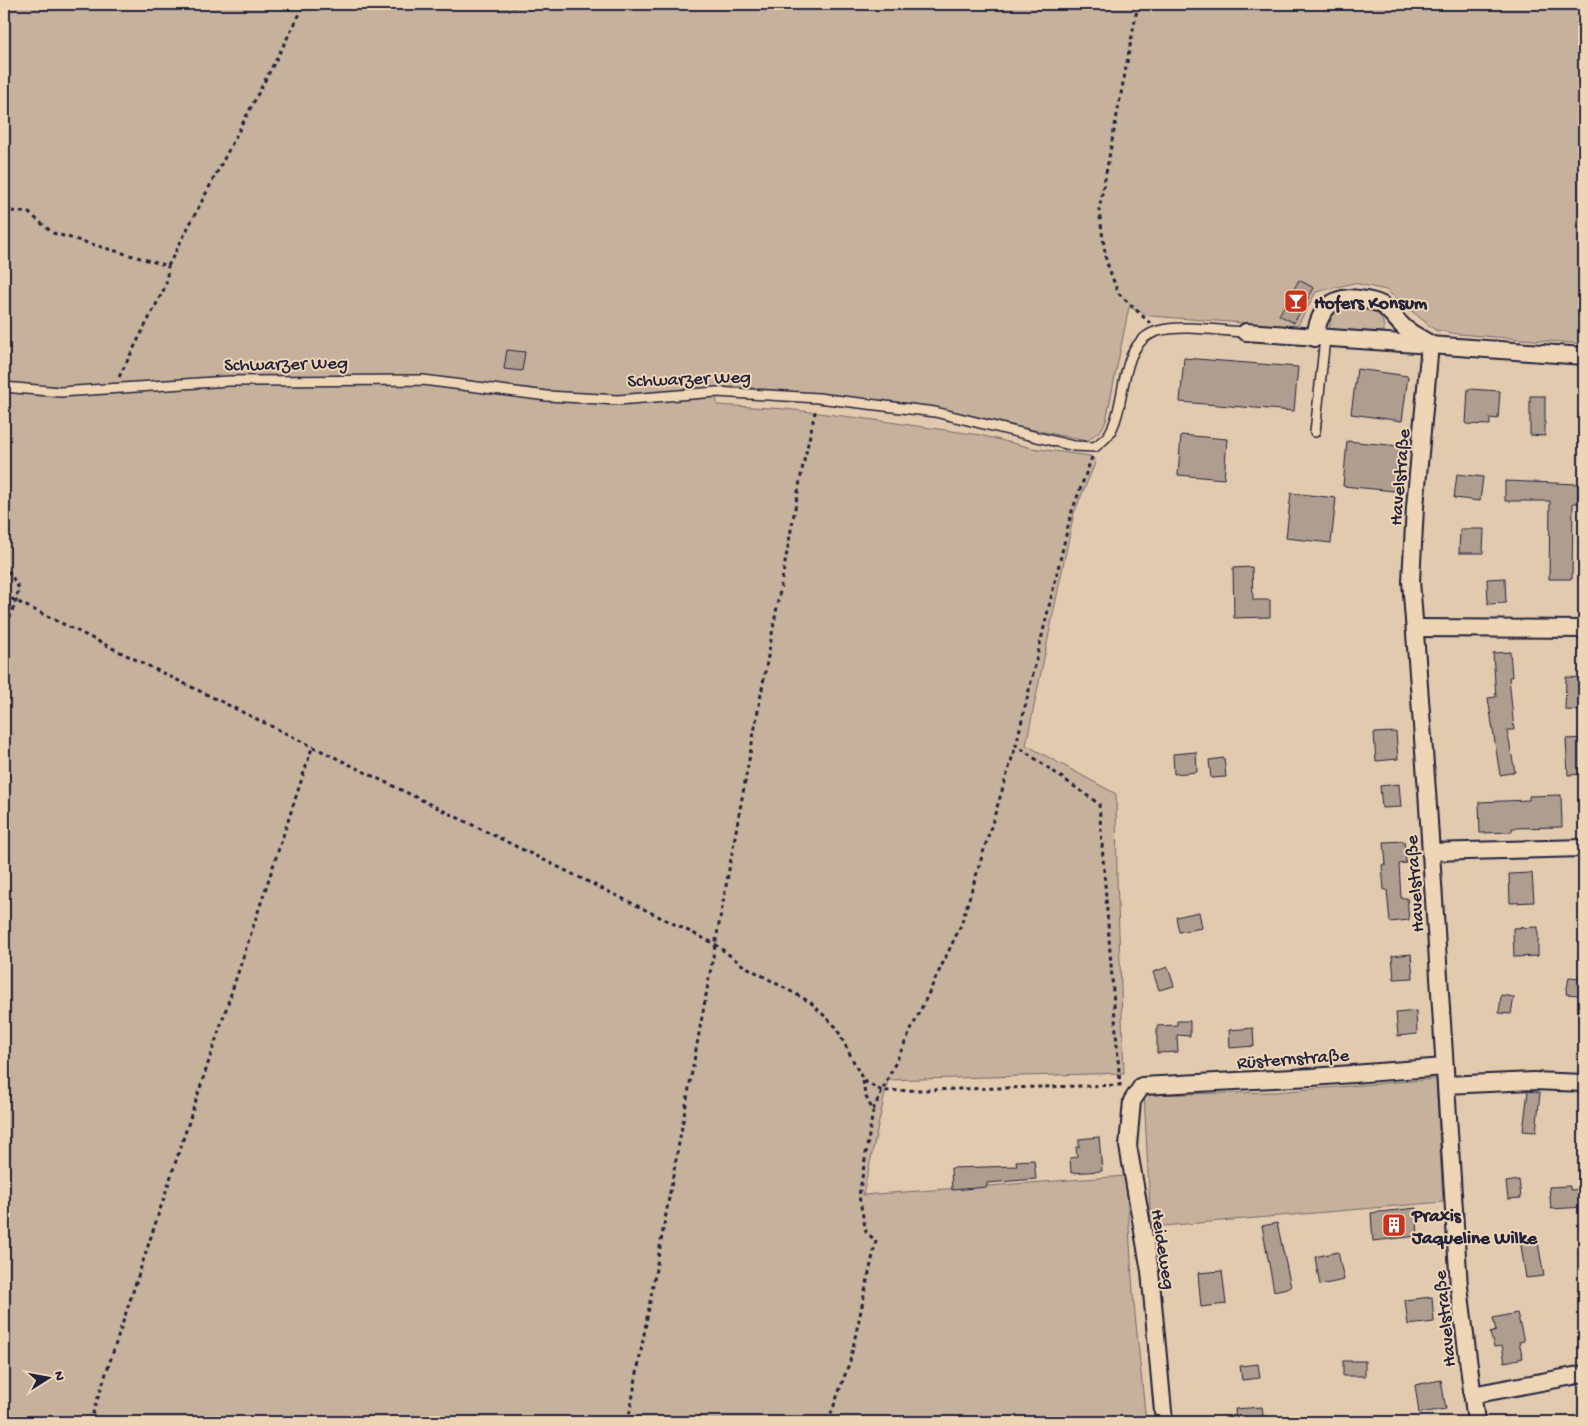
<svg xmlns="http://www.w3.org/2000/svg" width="1588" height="1426" viewBox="0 0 1588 1426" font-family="'Gochi Hand',sans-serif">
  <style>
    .green { fill: #c6b19d; stroke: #746a6c }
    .building { fill: #af9e90; stroke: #22223b }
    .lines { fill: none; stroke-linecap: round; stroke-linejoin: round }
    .service-casing { stroke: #22223b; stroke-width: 12 }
    .minor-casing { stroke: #22223b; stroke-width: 20 }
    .path { stroke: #22223b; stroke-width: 3; stroke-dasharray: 4 4; stroke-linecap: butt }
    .service { stroke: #eed5b6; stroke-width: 9 }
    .minor { stroke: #eed5b6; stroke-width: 16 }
    .labels { text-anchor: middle; stroke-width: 4; stroke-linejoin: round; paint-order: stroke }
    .poi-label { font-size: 19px; font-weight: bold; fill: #22223b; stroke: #eed5b6; text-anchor: start }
    .street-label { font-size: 19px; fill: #22223b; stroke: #eed5b6 }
  </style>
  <rect width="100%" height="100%" fill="#e2caae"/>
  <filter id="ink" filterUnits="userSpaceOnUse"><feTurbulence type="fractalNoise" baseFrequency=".02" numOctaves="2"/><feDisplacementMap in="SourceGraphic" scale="10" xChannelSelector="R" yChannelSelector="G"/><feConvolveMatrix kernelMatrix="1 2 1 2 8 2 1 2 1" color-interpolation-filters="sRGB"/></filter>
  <g filter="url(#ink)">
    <!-- green -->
    <g class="green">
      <path d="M4,4h1580v340l-126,-10 -23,-4 -49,-40 -32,-7 -38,9 -19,35 -147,-11 -21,-9 -23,114 -5,9 -14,11 -183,-38 -162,-16 -26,1 1,17 69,4 89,11 105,15 52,13 58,8 6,5 -22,52 -48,232 90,49 1,84 7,195 -236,7 -25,115 263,-19 7,118 13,128h-1142z"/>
      <path d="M1341,307c21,0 43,-3 43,25l-55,-3 3,-16z"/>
      <path d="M1436,1079l7,123 -292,25 -7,-132 131,-3z"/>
    </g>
    <!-- building -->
    <g class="building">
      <path d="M1299,280l15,8 -20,35 -15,-8z"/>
      <path d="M507,350l18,2 -3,19 -18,-2z"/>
      <path d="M1184,358l114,9 -4,44 -114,-9z"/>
      <path d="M1357,369l51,7 -6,45 -51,-7z"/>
      <path d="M1468,389l32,2 -2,28 -8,-1v7l-24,-1z"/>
      <path d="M1530,396h15v40l-15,-1z"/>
      <path d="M1181,435l46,4 -3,40 -46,-4z"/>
      <path d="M1347,441l52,5 -5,45 -51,-5z"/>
      <path d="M1457,474l26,3 -3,24 -26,-3z"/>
      <path d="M1505,481l73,3v19h-5l-1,76h-23l1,-78h-45z"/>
      <path d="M1291,493l45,5 -5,45 -45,-5z"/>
      <path d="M1460,529h24l-1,24h-24z"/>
      <path d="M1252,567l1,33h17v17l-36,1 -1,-50z"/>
      <path d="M1505,578l1,25 -18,1 -1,-25z"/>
      <path d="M1510,652l2,25h-3l5,53h-7l8,42 -15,3 -12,-77 8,-1 -3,-44z"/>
      <path d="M1566,677l18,1v33l-19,-1z"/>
      <path d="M1396,732l2,27 -22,2 -2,-28z"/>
      <path d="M1584,738v36l-16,1 -2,-36z"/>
      <path d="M1196,752l1,20 -23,2 -1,-20z"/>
      <path d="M1224,758l2,19 -15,1 -2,-18z"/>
      <path d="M1399,784l2,23 -19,1 -2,-22z"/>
      <path d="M1561,795l1,32 -50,1v4l-32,1 -1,-31 50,-2v-4z"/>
      <path d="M1404,841l2,22 -7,1 2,34h6l2,22 -19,2 -3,-32h-3l-2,-25h4l-2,-23z"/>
      <path d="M1532,873l2,29 -24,1 -1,-29z"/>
      <path d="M1199,912l3,16 -23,4 -3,-15z"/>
      <path d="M1538,927v29l-24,1 -1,-29z"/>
      <path d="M1411,954l2,24 -19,1 -2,-23z"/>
      <path d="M1168,967l6,19 -15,4 -6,-18z"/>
      <path d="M1569,977l12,1 -2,17 -13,-1z"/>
      <path d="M1501,995l13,2 -3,17 -12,-1z"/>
      <path d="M1416,1011l1,23 -19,2 -2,-23z"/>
      <path d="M1177,1021h13v15l-13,-1 1,17 -21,1v-27l20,-1z"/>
      <path d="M1253,1028l1,18 -24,2 -1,-18z"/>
      <path d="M1528,1091l12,2 -4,39 -13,-1z"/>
      <path d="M1099,1137l3,34 -31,2 -1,-15 7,-1 -1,-10h3v-8z"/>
      <path d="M1034,1160l2,19 -49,4v4l-35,3 -1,-22 66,-2 -1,-5z"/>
      <path d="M1519,1180l2,18 -13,1 -2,-17z"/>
      <path d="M1570,1186v4l14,-1v18l-33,2 -2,-22z"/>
      <path d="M1416,1208l2,28 -45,5 -2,-28z"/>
      <path d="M1277,1223l14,64 -17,4 -12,-65z"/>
      <path d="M1537,1237l7,39 -18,2 -6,-39z"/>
      <path d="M1338,1252l6,28 -24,5 -5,-28z"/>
      <path d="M1222,1271l4,33 -25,3 -3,-34z"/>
      <path d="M1432,1297l2,25 -26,3 -3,-25z"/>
      <path d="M1517,1313l7,28 -5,1 4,16 -18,4 -3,-16 -8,1 -4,-14 6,-2 -3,-13z"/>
      <rect x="1343" y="1361" width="22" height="15"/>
      <path d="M1258,1364l2,14 -18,2 -2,-14z"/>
      <path d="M1441,1380l5,29 -27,4 -4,-28z"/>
      <path d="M1262,1407l2,15h-28l-1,-13z"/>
    </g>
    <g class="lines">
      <!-- service casing -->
      <g class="service-casing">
        <g id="service">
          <path d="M4,387l56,5 169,-11 194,-1 124,16 71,4 98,-8 102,6 117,14 139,34 21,1c4,-4 11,-8 14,-13 19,-29 8,-92 49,-103 24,-7 62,0 88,1"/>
          <path d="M1315,432l10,-94"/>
        </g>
      </g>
      <!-- minor casing -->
      <g class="minor-casing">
        <g id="minor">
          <path d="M1246,332l338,24"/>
          <path d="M1315,338c3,-26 16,-44 44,-39 8,1 16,2 23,6 10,7 15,17 25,25 7,5 15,9 23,14"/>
          <path d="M1430,344l-15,163 -4,74 16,210 32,496 17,135"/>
          <path d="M1415,628l169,1"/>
          <path d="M1430,852l154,-4"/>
          <path d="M1446,1085l87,-4 51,2"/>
          <path d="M1472,1395l112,-21"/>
          <path d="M1164,1422l-14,-151 -22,-125 4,-45 10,-15 170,-9 133,-10"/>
        </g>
      </g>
      <!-- path -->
      <g class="path">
        <path d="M488,4l21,3 24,-3"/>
        <path d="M1138,4l-39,206 7,50 12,33 32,30"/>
        <path d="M4,210l25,3 24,20 115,33 137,-262"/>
        <path d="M119,377l47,-92 2,-19"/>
        <path d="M1092,457l-21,57 -55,231 83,59 21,281"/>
        <path d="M4,564l15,24 -3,13 -12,31"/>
        <path d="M4,595l711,349 26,20 69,38 26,25 27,53 2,15 8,16 -14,85 7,36 10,9 -26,120 -22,61"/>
        <path d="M864,1081l18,10 240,-6"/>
        <path d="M873,1110l88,-185 55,-180"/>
        <path d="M90,1422l222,-674"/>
        <path d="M628,1422l174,-952 14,-62"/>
      </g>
      <!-- service -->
      <use href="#service" class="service"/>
      <!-- minor -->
      <use href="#minor" class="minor"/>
    </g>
  </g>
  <!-- icons -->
  <defs>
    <g id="bar-square" transform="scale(1.25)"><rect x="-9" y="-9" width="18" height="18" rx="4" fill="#c8321e" stroke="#eed5b6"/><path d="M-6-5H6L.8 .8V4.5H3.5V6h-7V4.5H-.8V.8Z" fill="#fff"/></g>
    <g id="building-square" transform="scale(1.25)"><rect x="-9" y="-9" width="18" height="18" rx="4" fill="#c8321e" stroke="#eed5b6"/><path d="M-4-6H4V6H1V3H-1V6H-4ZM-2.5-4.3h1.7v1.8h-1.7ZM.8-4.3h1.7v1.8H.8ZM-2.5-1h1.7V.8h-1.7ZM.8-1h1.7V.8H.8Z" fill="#fff"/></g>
  </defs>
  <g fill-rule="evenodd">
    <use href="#bar-square" x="1296" y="301"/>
    <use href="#building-square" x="1394" y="1225"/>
  </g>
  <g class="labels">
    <!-- poi labels -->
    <g class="poi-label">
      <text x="1314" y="308">Hofers Konsum</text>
      <text x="1412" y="1221">Praxis<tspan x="1412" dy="22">Jaqueline Wilke</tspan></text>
    </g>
    <!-- street labels -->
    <g class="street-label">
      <text transform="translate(286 362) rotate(-1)" y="7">Schwarzer Weg</text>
      <text transform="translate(689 377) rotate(-2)" y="7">Schwarzer Weg</text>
      <text transform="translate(1398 477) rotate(-85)" y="7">Havelstraße</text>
      <text transform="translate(1413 884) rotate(-94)" y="7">Havelstraße</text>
      <text transform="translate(1293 1057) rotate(-4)" y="7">Rüsternstraße</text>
      <text transform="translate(1165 1249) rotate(81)" y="7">Heideweg</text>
      <text transform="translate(1443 1319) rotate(-96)" y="7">Havelstraße</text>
    </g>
  </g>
  <!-- margin -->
  <rect width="1588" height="1426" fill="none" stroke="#eed5b6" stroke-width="20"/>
  <rect x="10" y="10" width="1568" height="1406" fill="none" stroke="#22223b" stroke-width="2" filter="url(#ink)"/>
  <!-- north arrow -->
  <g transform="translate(48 1378) rotate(79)" stroke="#eed5b6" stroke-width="4" paint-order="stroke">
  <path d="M0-4L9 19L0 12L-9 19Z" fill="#22223b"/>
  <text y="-8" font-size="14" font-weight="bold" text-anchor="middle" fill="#22223b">N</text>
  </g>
</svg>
